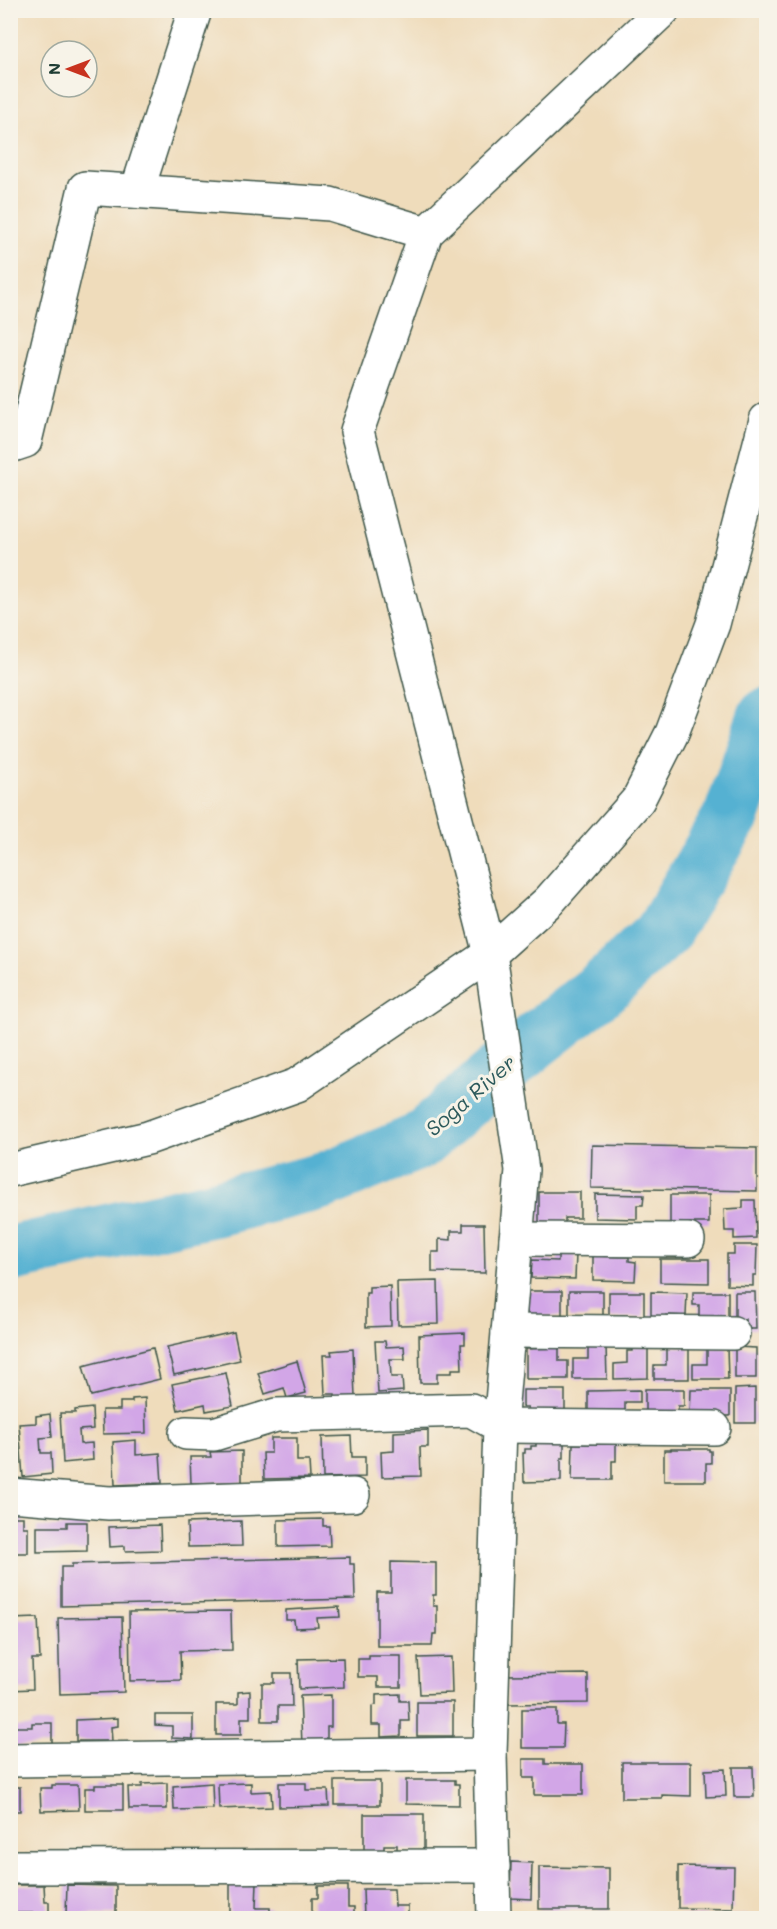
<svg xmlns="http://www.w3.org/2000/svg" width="777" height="1929" viewBox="0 0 777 1929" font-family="Mali,sans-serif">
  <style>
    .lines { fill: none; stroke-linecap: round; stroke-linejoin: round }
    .river { stroke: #54b1d2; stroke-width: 57 }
    .building { fill: #d2a6e7 }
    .minor-casing { stroke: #3e5548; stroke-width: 36 }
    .minor { stroke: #fff; stroke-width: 33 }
    .labels { text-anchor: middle; stroke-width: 6; stroke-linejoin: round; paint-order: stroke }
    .water-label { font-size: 21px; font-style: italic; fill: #2c5a5c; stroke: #f7f3e8 }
  </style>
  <rect width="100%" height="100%" fill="#f7f3e8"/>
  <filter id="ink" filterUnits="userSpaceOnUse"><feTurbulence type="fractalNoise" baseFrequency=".0167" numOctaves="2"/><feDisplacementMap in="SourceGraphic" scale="12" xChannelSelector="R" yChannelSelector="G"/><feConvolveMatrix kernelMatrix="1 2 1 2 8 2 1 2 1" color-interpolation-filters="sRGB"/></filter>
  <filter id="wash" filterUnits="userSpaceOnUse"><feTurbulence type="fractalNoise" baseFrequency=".008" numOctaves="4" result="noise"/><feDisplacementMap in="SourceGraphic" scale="24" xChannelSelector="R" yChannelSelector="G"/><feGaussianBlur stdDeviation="1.35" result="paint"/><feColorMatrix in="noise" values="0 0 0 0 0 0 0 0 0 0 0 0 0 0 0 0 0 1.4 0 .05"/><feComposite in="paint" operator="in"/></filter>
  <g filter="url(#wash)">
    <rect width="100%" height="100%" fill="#efdcbb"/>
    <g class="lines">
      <!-- river -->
      <path class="river" d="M10,1254l202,-45 111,-28 97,-40 115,-100 69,-54 59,-55 69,-117 34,-99"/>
    </g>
    <g id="blocks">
      <!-- building -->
      <g class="building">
        <path d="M592,1145l165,3v43l-166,-3z"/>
        <path d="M539,1192h41v26h-15v6l-26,-1z"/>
        <path d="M595,1194l49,1 -1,10h-6v14l-42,-1z"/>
        <rect x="670" y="1195" width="39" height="28"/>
        <path d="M743,1200h12l1,38 -22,1v-8h-9l-1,-22 19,-1z"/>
        <path d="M463,1224h21l1,49 -53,-1v-20h7v-13l12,1v-9h12z"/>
        <path d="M734,1245h23l-1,30h-3v11l-26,-1v-31h7z"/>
        <path d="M558,1254h18l-1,25 -44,-1 1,-18 26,1z"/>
        <path d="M593,1256l36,1v4l7,1 -1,19 -42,-1z"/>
        <path d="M660,1259h49v24l-49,-1z"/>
        <path d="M438,1281l1,43 -41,1 -1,-43z"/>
        <path d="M390,1286l1,40 -25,1v-34h3v-6z"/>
        <rect x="527" y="1291" width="35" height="25"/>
        <path d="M569,1291h34v24h-15v3h-19z"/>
        <path d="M609,1292h35v25l-35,1z"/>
        <path d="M651,1292l36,1 -1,23 -20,-1v4l-15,-1z"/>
        <path d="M693,1292h35v26h-29v-13h-6z"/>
        <path d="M735,1292h20l1,37h-11v-10h-10z"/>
        <path d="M234,1332l6,28 -66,15 -7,-28z"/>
        <path d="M465,1333v11h-4l1,25h-10v4h-15v10h-17l-1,-48z"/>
        <path d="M375,1341h10l1,6 18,-1 1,13h-15l1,18h11l1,14 -25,2z"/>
        <path d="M588,1346h18l1,33h-34v-20h15z"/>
        <path d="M648,1346v32l-34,1v-15l13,-1v-12h5v-4z"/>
        <path d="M666,1347h23v32h-35v-14h12z"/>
        <path d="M727,1347l1,32h-35v-15h14v-16z"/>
        <path d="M735,1347l21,1v30h-21z"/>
        <path d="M153,1348l7,31 -69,17 -8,-30z"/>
        <path d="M559,1348v13h9v18h-42v-30z"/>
        <path d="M353,1349l2,48 -20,1v-4h-10l-2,-39h9l-1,-4z"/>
        <path d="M297,1361l9,32 -19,5 -3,-10 -19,6 -7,-21z"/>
        <path d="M226,1373l7,33 -27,5 -1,-7 -27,6 -6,-26z"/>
        <path d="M755,1388v35h-20v-34z"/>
        <path d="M645,1389h39v17h-6v9h-33z"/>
        <path d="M523,1390h42v25h-37v-8h-5z"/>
        <path d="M640,1390v12h-15v13l-37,1v-25z"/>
        <path d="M691,1390h39v26l-40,-1z"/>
        <path d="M145,1398l1,35 -43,1 -1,-24h18v-8h12v-3z"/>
        <path d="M92,1408l1,21 -14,1 1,14 12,-1 1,17 -30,3 -3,-50h15v-3z"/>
        <path d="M50,1414l2,23 -12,1 1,15h10l1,21 -29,3 -4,-53 17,-1v-7z"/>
        <path d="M428,1430v17h-8l1,29 -39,1 -1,-25 13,-1v-19z"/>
        <path d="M351,1436l1,21h13v20l-42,1 -1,-41z"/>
        <path d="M271,1438h26v23h12l1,17 -46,1 -1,-26h8z"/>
        <path d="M136,1440v15l24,-2 2,30 -47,2 -2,-43z"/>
        <path d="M564,1441v17h-3v23l-37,1 -1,-29h2v-4h6v-3h5v-4z"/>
        <path d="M573,1444h43v17h-4v19h-40z"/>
        <path d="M671,1449h38v2h2v12h-5v18h-42v-31h7z"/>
        <path d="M242,1451v31l-51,1 -1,-26h21l-1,-5z"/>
        <path d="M10,1517h13v10h5v26h-18z"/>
        <path d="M323,1519v7h6l1,20 -52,1v-27z"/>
        <path d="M241,1521l1,25 -54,1 -1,-24z"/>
        <path d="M67,1522h20v29l-50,1v-25h30z"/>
        <path d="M160,1525l1,25 -36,1v-5l-15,1 -1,-20z"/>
        <path d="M350,1557v7h4l1,35 -294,7v-39h11v-3z"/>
        <path d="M391,1562l45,1v32h-3v11h4v28h-4l-1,12h-55v-54h14z"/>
        <path d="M339,1607l1,10 -23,1 1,9 -23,1 -1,-8h-8v-10z"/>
        <path d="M231,1611l1,39 -52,1 1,29 -51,1 -1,-69z"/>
        <path d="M122,1617l2,75 -64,2 -2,-76z"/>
        <path d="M38,1618l2,41h-8l1,30 -23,1v-71z"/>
        <path d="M369,1656h32v31h-23v-10h-20v-18h11z"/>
        <path d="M451,1657l1,36 -32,1 -2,-36z"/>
        <path d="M343,1658l1,29 -45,2 -1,-30z"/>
        <path d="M274,1673h17l1,33h-14v15h-16v-38h12z"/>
        <path d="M588,1674v29l-81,1v-29z"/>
        <path d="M250,1691v27h-9v17h-25v-31h22v-12z"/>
        <path d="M400,1694v7h8l1,20h-8v15l-20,1v-12h-9v-19l4,-1v-10z"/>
        <path d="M331,1695v32h-4v17l-25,1 -2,-49z"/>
        <rect x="417" y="1702" width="36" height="34"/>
        <path d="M522,1709h35v15h7l-1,24h-41z"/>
        <path d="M155,1715h38v24l-21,-1v-12l-17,-1z"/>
        <path d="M118,1718v8l-7,1 1,14h-36v-21z"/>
        <path d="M32,1723h20v22l-42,1v-19h22z"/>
        <path d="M523,1759h22v5h38v31h-49v-17h-11z"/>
        <path d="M622,1762h69v34l-29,-1v3h-40z"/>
        <path d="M733,1767h20l1,30h-20z"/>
        <path d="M725,1769l1,27 -20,1 -1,-27z"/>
        <path d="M406,1780h49v4h4v21l-53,-1z"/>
        <rect x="335" y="1781" width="45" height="24"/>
        <path d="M167,1783v26h-38l-1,-22h14v-3z"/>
        <path d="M212,1783l1,26 -39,1 -1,-24z"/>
        <path d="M251,1783v9l20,-1 1,16 -53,2 -1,-25z"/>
        <path d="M279,1783h27v7h22l1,16 -50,1z"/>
        <path d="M52,1785h26l1,25 -38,1 -1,-23h12z"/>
        <path d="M95,1785h28v25h-38v-22h10z"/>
        <rect x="10" y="1787" width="10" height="24"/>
        <path d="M364,1814h60v36h-27v-5h-13v6h-20z"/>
        <path d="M511,1862l21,1 -1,36 -21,-1z"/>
        <path d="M678,1866l56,1 -1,42 -55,-1z"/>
        <path d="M539,1867l70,1v41h-70z"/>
        <path d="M230,1882h27l-1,26h14v10h-40z"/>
        <path d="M10,1885h34l1,17h4v11h-39z"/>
        <path d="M67,1885l49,1v28h-50z"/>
        <path d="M318,1886h30v21h6v11h-42v-20h6z"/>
        <path d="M363,1889h31l1,17h13v12h-44z"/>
        <path d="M556,1914v4h-47v-3z"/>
        <path d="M648,1914v4h-43l-1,-3z"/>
        <rect x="563" y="1915" width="33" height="3"/>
        <path d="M754,1915v3h-44v-2z"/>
        <rect x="672" y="1916" width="35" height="2"/>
      </g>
    </g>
  </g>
  <g filter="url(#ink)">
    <use href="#blocks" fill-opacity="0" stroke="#3e5548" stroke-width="1.5"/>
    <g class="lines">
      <!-- minor casing -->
      <g class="minor-casing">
        <g id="minor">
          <path d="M137,191l58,-181"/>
          <path d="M10,446l15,-5 60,-253 245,16 96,29"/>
          <path d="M10,1170l138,-32 149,-53 193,-131 59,-53 89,-101 34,-67 41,-109 53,-204"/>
          <path d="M516,1239l172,1"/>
          <path d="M508,1331l225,2"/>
          <path d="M186,1433l28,1 62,-19 195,-5 29,16 214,2"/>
          <path d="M10,1495l99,8 244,-8"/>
          <path d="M10,1760l480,-6"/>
          <path d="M10,1867l483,-1"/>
          <path d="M494,1918l-4,-164 10,-328 22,-256 -32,-216 -133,-523 69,-198 237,-223"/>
        </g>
      </g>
      <!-- minor -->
      <use href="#minor" class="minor"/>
    </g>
  </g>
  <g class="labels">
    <!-- water labels -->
    <g class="water-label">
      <text transform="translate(471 1096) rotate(-41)" y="7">Soga River</text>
    </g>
  </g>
  <!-- margin -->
  <rect width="777" height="1929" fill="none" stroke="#f7f3e8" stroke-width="36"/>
  <!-- north arrow -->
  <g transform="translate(69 69) rotate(270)"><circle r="28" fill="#f7f3e8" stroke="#a1aaa0" stroke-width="1.5"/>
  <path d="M0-4.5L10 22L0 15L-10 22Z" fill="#c8321e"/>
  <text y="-9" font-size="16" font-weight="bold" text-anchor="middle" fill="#1f3d34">N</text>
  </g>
</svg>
